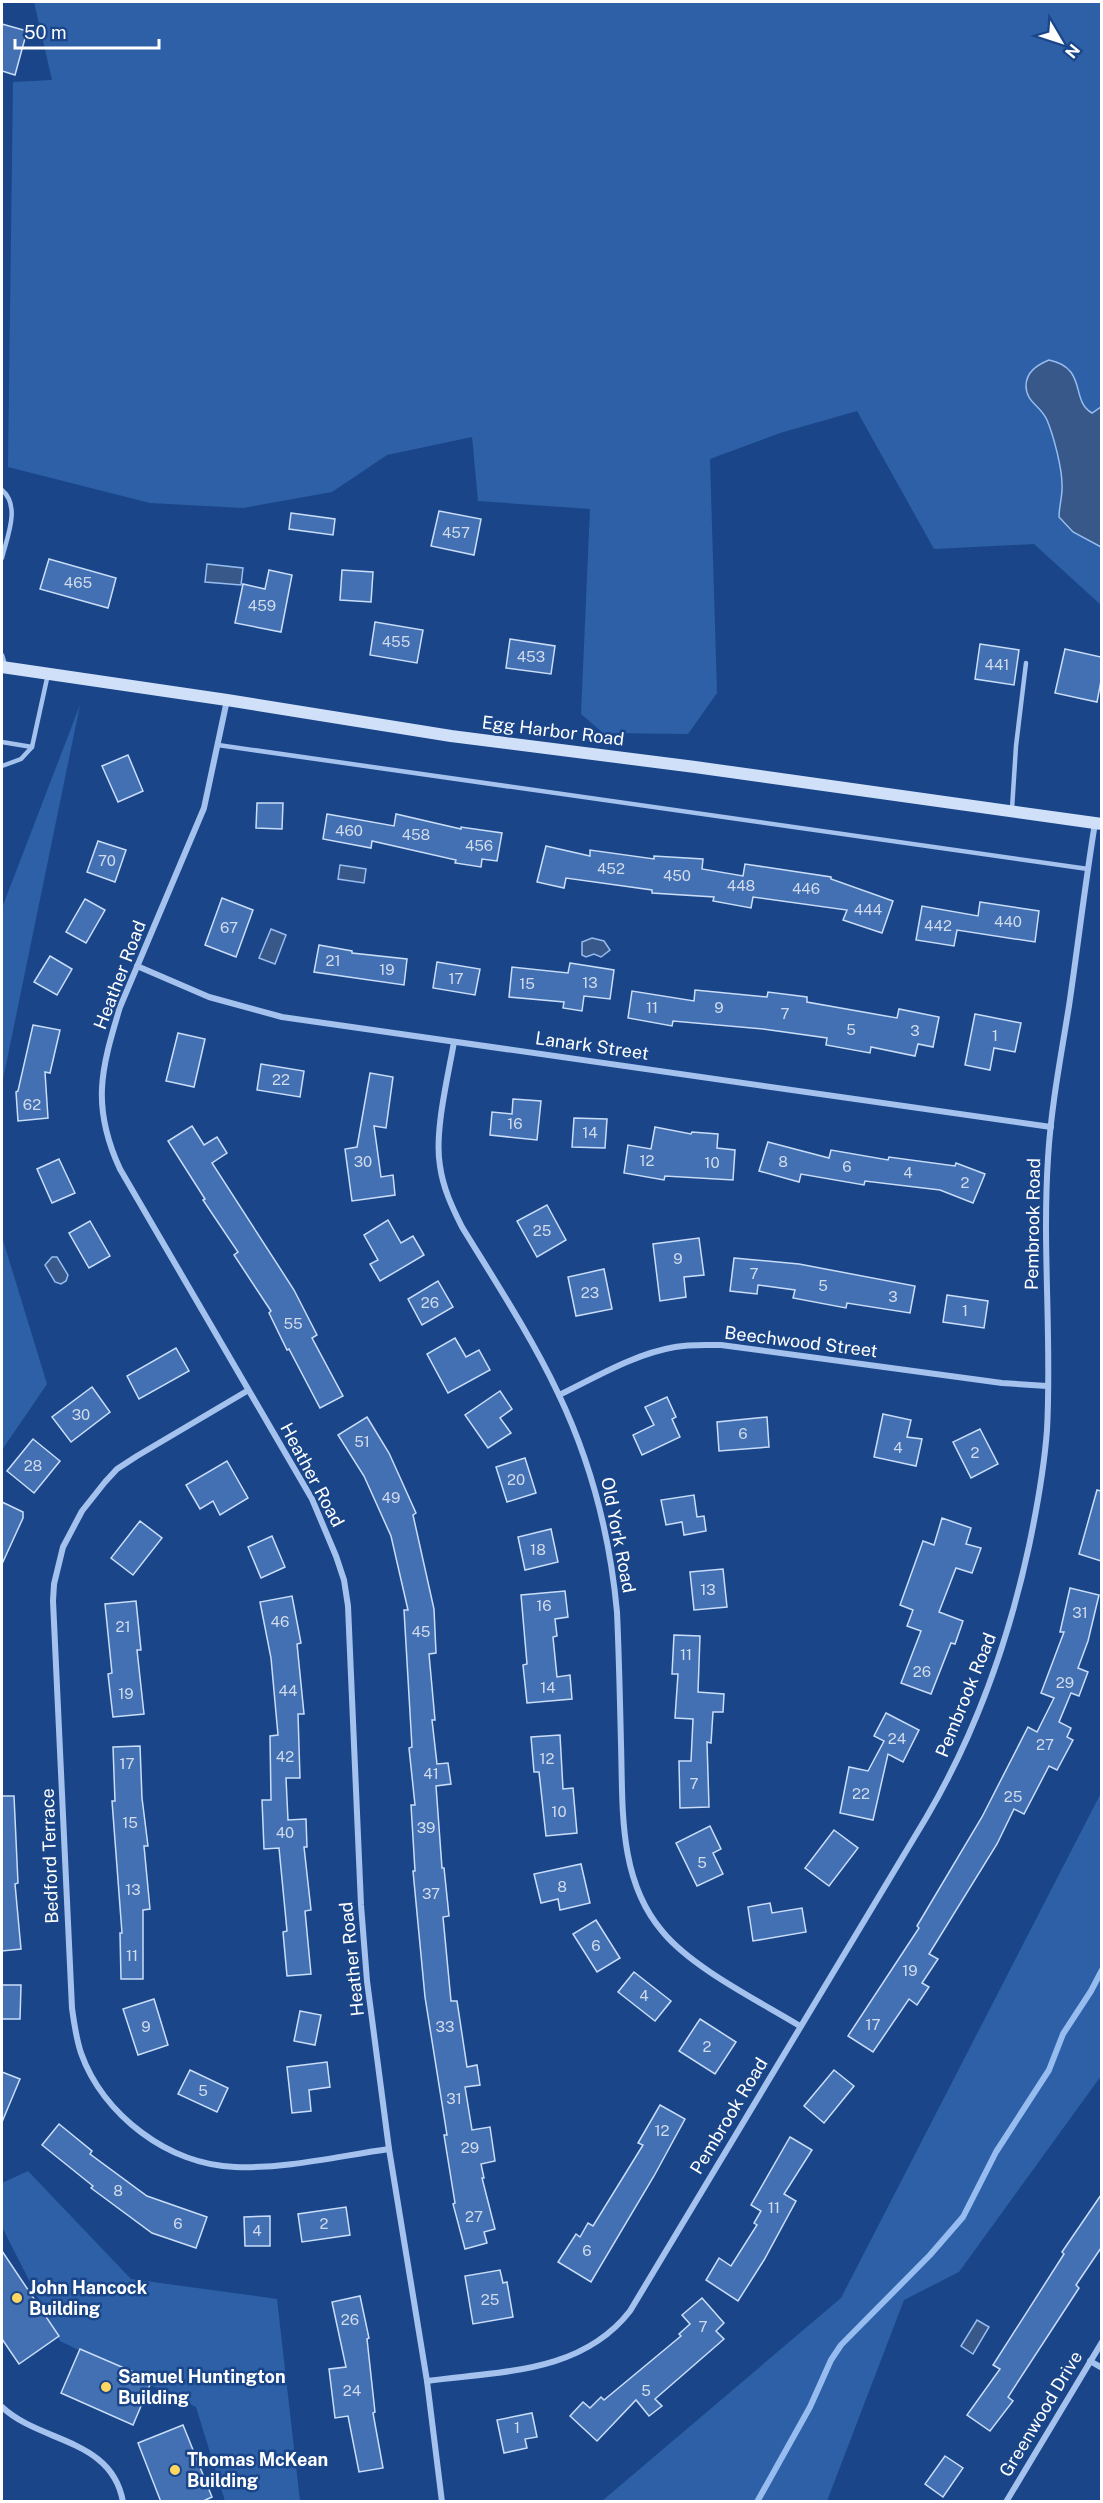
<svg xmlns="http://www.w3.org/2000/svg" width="1103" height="2503" viewBox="0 0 1103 2503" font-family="'Public Sans',sans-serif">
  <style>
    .green { fill: #2d60a7 }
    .water { fill: #375889; stroke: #97bcef; stroke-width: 1.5 }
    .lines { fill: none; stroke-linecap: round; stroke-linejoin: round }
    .stream { stroke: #97bcef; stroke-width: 6 }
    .building { fill: #4370b2; stroke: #c9ddf9; stroke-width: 1.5 }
    .lane { stroke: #a4c2ed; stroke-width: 4.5 }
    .street { stroke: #a4c2ed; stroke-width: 6 }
    .secondary { stroke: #d0e0f9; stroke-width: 12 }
    .poi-dot { fill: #ffd760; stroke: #1a4689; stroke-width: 2 }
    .labels { text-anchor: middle; stroke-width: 5; stroke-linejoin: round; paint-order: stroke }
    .number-label { font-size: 15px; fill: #d0dbec }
    .street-label { font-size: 18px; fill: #fff; stroke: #1a4689 }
    .poi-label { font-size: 18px; font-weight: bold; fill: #fff; stroke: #1a4689; text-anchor: start }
  </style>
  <rect width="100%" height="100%" fill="#1a4689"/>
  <!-- green -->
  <g class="green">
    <path d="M34,2h1067v603l-67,-61 -100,5 -77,-138 -77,22 -70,26 7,234 -29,41 -85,-1 -22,-19 9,-205 -112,-8 -6,-64 -85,18 -55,37 -89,16 -93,-5 -142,-36 5,-385 39,-2z"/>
    <path d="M80,705l-78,379v-176z"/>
    <path d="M2,1237l45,147 -45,66z"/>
    <path d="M1101,1793v283l-142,196 -55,28 -77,201h-225l239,-203z"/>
    <path d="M28,2171l103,108 146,20 23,202h-75l-29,-94 -136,-66 -58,-114v-44z"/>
  </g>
  <!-- water -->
  <g class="water">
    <path d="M1049,360c39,8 21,41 43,53l9,-6v140l-28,-15 -14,-15c0,-10 3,-19 3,-28 1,-18 -8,-52 -15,-69 -6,-14 -21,-18 -21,-34 0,-14 11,-21 23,-26z"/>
    <path d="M207,564l36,4 -2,17 -36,-3z"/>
    <path d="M340,865l26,4 -2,14 -26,-4z"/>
    <path d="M271,929l15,6 -11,29 -16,-6z"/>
    <path d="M592,938l12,3 6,9 -9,7 -7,-3 -8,3 -4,-2v-13z"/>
    <path d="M52,1257h5l11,18 -2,6 -5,3 -6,-2 -10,-17z"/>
    <path d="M977,2320l12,7 -16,27 -12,-8z"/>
  </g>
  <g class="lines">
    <!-- stream -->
    <path class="stream" d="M757,2502l53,-95 21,-47 10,-15 89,-90 33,-38 33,-65 53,-82 14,-36 28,-43 11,-21"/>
  </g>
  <!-- building -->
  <g class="building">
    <path d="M2,24l25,7 -12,44 -13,-4z"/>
    <path d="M439,511l42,8 -7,36 -43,-9z"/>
    <path d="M291,513l44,6 -2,16 -44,-6z"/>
    <path d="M49,559l67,19 -8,30 -68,-19z"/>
    <path d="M269,570l23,5 -11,57 -46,-9 8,-39 22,5z"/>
    <path d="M342,570l31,2 -2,30 -31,-2z"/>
    <path d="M375,622l48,8 -6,33 -47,-8z"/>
    <path d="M510,639l45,7 -4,28 -45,-6z"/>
    <path d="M980,644l39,6 -5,35 -39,-6z"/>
    <path d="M1065,649l36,8v24l-4,21 -42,-9z"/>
    <path d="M128,755l15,36 -25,11 -16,-36z"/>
    <path d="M257,803h26l-1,26 -26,-1z"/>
    <path d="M327,814l67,12 2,-12 65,15v-2l41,6 -5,28 -15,-2 -1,8 -26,-4 1,-3 -84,-19 -1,7 -48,-9z"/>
    <path d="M98,841l28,9 -11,32 -28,-10z"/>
    <path d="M546,846l44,10v-6l64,9v-3l49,3 -1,10 41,7 2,-12 86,13v2l62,22 -11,32 -39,-13 4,-10 -94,-13 -2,11 -38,-7 1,-4 -62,-4v-3l-86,-12 -2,10 -27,-6z"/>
    <path d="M222,898l31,12 -17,47 -31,-12z"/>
    <path d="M85,899l20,11 -19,33 -20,-11z"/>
    <path d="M980,902l59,9 -4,31 -78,-12 -3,16 -38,-6 6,-34 56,10z"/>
    <path d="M319,945l33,6v2l55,6 -3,26 -90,-13z"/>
    <path d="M50,956l22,13 -15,26 -23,-13z"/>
    <path d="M437,962l43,7 -5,26 -42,-7z"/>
    <path d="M570,963l44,7 -4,29 -26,-3 -2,15 -19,-3 1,-6 -55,-5 3,-30 56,6z"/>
    <path d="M695,990l72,7 1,-5 39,5v5l90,16 2,-9 40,8 -6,30 -15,-3 -3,12 -44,-9 -1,6 -44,-8 1,-7 -64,-9 -90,-8 -1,5 -44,-8 4,-27 62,10z"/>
    <path d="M975,1014l46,9 -6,29 -21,-4 -4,22 -25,-5z"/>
    <path d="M33,1025l27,5 -10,43 -5,-1 3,46 -30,3 -2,-29 2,-1z"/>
    <path d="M178,1033l27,6 -11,48 -28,-6z"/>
    <path d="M261,1064l43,7 -4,26 -43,-7z"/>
    <path d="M370,1073l23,4 -7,51 -12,-2 7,51 12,-2 2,20 -43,6 -7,-52 12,-2z"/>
    <path d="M513,1099l28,2 -4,39 -47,-5 2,-23 20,2z"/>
    <path d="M574,1118l33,1 -2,29 -33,-1z"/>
    <path d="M192,1126l12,19 13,-8 10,16 -15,10 82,127 23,45 -5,3 31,58 -23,12 -31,-59 -2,1 -18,-37 2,-2 -37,-56 4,-3 -35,-52 2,-1 -37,-58z"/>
    <path d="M655,1127l36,7 1,-2 26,2 -1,14 18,2 -2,30 -68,-4 -1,4 -40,-7 4,-28 23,4z"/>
    <path d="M768,1142l61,16 2,-8 57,10 1,-3 66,9 1,-3 29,11 -12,29 -33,-13 -75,-9 -1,4 -63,-11 -2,8 -40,-11z"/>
    <path d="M59,1159l16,34 -23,10 -15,-34z"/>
    <path d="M547,1205l19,35 -29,17 -20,-36z"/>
    <path d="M388,1220l13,23 12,-7 11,19 -44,26 -10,-17 8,-4 -14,-25z"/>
    <path d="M90,1221l20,35 -21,12 -20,-35z"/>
    <path d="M699,1238l5,37 -20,2 2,20 -26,4 -7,-57z"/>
    <path d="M734,1258l65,6 116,22 -5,27 -63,-10 -1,5 -53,-10 2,-8 -37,-5 -1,9 -27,-3z"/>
    <path d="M604,1269l8,40 -36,7 -8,-39z"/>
    <path d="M438,1281l15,26 -31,18 -14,-26z"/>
    <path d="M947,1295l41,6 -4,27 -41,-6z"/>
    <path d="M455,1338l11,19 13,-7 11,20 -42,23 -21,-39z"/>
    <path d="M176,1348l13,23 -50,28 -12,-23z"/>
    <path d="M92,1387l18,25 -39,30 -19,-25z"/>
    <path d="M500,1391l12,18 -12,9 11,15 -23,15 -23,-33z"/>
    <path d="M667,1397l9,20 -4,2 8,18 -38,18 -9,-20 21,-10 -9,-18z"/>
    <path d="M883,1414l28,6 -4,17 15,2 -6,27 -42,-9z"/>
    <path d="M367,1417l22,36 27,60 -3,2 21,94 2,44 -7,1 6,66h-3l5,44 11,-1 3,21 -15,2 6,82h2l5,48 -6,1 8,84h6l10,66 10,-2 3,20 -15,2 7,43 18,-3 5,34 -14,3 3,14h-2l13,51 -11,3 3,11 -22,6 -12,-45 2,-1 -11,-68h3l-22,-138 -12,-126h2l-4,-66h4l-6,-57 3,-1 -8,-137h4l-17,-74 -27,-60 -26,-41z"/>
    <path d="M767,1417l2,30 -50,4 -2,-29z"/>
    <path d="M980,1429l18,35 -27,14 -18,-36z"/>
    <path d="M33,1439l27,22 -26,32 -27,-22z"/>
    <path d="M525,1458l11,35 -29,9 -11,-35z"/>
    <path d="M227,1461l21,37 -28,17 -7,-14 -13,8 -14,-24z"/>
    <path d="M1097,1490l4,1v70l-22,-7z"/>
    <path d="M694,1495l3,22 7,-1 2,15 -22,4 -2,-13 -16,3 -5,-25z"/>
    <path d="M2,1502l21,10v6l-21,46z"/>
    <path d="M942,1518l29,10 -5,16 15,4 -9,25 -16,-5 -17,44 24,9 -8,23 -4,-1 -20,51 -30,-11 20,-52 -14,-5 6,-16 -13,-5 23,-64 11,4z"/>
    <path d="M140,1521l22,17 -29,37 -22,-17z"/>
    <path d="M551,1529l7,33 -33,8 -7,-33z"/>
    <path d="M272,1536l13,31 -24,11 -13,-31z"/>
    <path d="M723,1569l4,38 -33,3 -4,-38z"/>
    <path d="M1070,1588l29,7 -11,46 -10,27 10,4 -9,24 -8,-3 -12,29 12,6 -4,9 6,3 -16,30 -8,-4 -25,48 -10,-5 -17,35 -68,110 9,5 -16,24 7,4 -12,18 -8,-6 -36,53 -25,-16 71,-108 -2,-2 65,-109 46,-90 9,5 17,-34 -13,-5 23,-61h-4z"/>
    <path d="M565,1591l3,26 -13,2 2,17 -4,1 4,40 13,-2 2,24 -45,4 -4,-38 4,-1 -6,-69z"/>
    <path d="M292,1596l9,47 -4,1 7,70h-6l2,64h-14l2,42 18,-1 1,28h-3l7,63 -6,1 6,63 -24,2 -4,-44 4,-1 -8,-83 -15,1 -2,-49h9l-1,-64 8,-1 -7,-77 -11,-56z"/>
    <path d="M136,1601l5,49h-4l7,64 -31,3 -5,-43 4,-1 -7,-69z"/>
    <path d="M674,1635l26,1 -2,56 26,2 -1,18h-10l-2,31 -4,-1 2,65 -29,1 -1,-47h12l2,-42 -18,-1 3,-44h-6z"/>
    <path d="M886,1713l33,17 -16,32 -15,-8 -15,66 -33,-7 9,-46 19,4 16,-30 -10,-5z"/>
    <path d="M560,1735l3,54 10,-1 4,45 -31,3 -7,-64h-5l-3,-35z"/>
    <path d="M140,1746l2,52 6,48h-4l6,63 -7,1v69h-22l-1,-46h2l-10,-132h3l-2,-54z"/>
    <path d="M2,1796h12l4,87 -3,1 6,65 -19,2z"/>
    <path d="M710,1826l11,23 -8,4 10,21 -26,12 -21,-43z"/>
    <path d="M834,1830l24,18 -29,38 -24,-18z"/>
    <path d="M581,1864l9,39 -30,7 -2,-11 -17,4 -7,-29z"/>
    <path d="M770,1903l2,10 30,-5 4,24 -53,9 -5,-34z"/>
    <path d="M596,1920l24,38 -23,14 -24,-38z"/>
    <path d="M634,1972l37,29 -16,20 -37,-29z"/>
    <path d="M2,1985h19l-1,34h-18z"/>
    <path d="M154,1999l14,46 -30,10 -15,-46z"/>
    <path d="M300,2011l21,4 -6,30 -21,-4z"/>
    <path d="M700,2019l36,23 -21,32 -36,-23z"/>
    <path d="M327,2062l3,25 -21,3 2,21 -19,2 -5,-46z"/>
    <path d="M190,2070l38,18 -11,24 -39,-18z"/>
    <path d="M834,2070l20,16 -30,37 -20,-17z"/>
    <path d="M2,2072l18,7 -18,43z"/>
    <path d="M660,2105l25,14 -31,57 -63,106 -33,-20 18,-28 4,3 8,-14 5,3 50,-81 -5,-2z"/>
    <path d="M59,2124l33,27 -2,3 57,42 60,21 -11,31 -44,-15 -61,-45 2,-2 -51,-41z"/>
    <path d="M790,2137l22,13 -28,44 12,7 -32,59 -26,41 -32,-21 13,-22 12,8 26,-41 -3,-2 7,-12 -10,-6z"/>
    <path d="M1101,2195v53l-25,37 3,3 -71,109 5,4 -23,30 -23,-16 33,-46 -7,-4 71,-111 -2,-2z"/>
    <path d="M346,2207l4,28 -48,7 -4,-28z"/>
    <path d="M270,2216v30h-25l-1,-29z"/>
    <path d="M2,2251l57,85 -40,28 -17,-25z"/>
    <path d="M500,2270l3,13 4,-1 6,35 -40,7 -8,-48z"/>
    <path d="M360,2296l9,42 -2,1 8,73 -2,1 10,55 -24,4 -11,-56 -13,2 -6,-49 17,-2 -14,-65z"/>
    <path d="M702,2298l22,25 -8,8 8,8 -69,60 7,7 -13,10 -13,-16 -39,41 -27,-25 13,-14 7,6 11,-11 3,3 77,-64 -2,-2 11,-10 -8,-9z"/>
    <path d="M80,2349l72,31 -19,45 -72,-32z"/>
    <path d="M532,2413l5,24 -12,2 2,9 -23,5 -7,-33z"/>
    <path d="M183,2425l29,72 -11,5h-40l-23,-59z"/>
    <path d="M945,2456l18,12 -20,29 -18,-13z"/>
  </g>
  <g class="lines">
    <!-- lane -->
    <g class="lane">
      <path d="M2,490c19,16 5,47 0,68"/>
      <path d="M2,655l3,10"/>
      <path d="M2,742l30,5"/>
      <path d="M218,745l870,124"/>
      <path d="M2,766l19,-7 11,-12 16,-73"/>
      <path d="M1012,809l4,-63 10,-83"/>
    </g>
    <!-- street -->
    <g class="street">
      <path d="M227,700l-23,108 -84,199c-19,63 -29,99 0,162l192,330 24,57 8,24 4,26 13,299 6,76 22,168 38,232 15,121"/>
      <path d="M137,966l72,31 73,20 769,110"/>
      <path d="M454,1042c-6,35 -20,90 -14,124 3,22 12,41 22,61 33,54 69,109 96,166 33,69 52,143 59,219 2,44 3,88 4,132 2,64 -3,135 41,187 30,37 97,70 138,95"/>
      <path d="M247,1391l-110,65 -20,13 -12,13 -23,29 -19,36 -9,37 -1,17 19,407c2,15 4,30 9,45 22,62 88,112 154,114 51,2 104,-11 154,-18"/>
      <path d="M559,1395c37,-18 75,-41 116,-48 15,-3 31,-2 46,-2l281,38 45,3"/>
      <path d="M1090,2361l12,7"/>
      <path d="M427,2381c73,-10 154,-7 203,-70l296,-493c50,-85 82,-175 103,-272 8,-38 15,-77 18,-116 5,-91 -5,-181 1,-272 3,-51 13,-102 21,-152 9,-61 16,-122 26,-183"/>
      <path d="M2,2407c38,36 110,31 121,95"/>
      <path d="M1006,2502l96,-160"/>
    </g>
    <!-- secondary -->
    <path class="secondary" d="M2,667l225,33 224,36 244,31 407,57"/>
  </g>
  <!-- markers -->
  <g class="poi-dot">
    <circle cx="17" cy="2298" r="6"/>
    <circle cx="106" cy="2387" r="6"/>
    <circle cx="175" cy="2470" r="6"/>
  </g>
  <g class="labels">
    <!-- number labels -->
    <g class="number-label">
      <text x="456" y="538">457</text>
      <text x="78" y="588">465</text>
      <text x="262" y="611">459</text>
      <text x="396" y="647">455</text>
      <text x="531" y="662">453</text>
      <text x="997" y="670">441</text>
      <text x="349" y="836">460</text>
      <text x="416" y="840">458</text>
      <text x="479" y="851">456</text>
      <text x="107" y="866">70</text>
      <text x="611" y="874">452</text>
      <text x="677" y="881">450</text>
      <text x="741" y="891">448</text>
      <text x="806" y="894">446</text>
      <text x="868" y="915">444</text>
      <text x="1008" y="927">440</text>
      <text x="938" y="931">442</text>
      <text x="229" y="933">67</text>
      <text x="333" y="966">21</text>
      <text x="387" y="975">19</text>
      <text x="456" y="984">17</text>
      <text x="590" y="988">13</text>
      <text x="527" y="989">15</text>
      <text x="652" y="1013">11</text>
      <text x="719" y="1013">9</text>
      <text x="785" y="1019">7</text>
      <text x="851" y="1035">5</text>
      <text x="915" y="1036">3</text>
      <text x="995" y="1041">1</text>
      <text x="281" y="1085">22</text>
      <text x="32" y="1110">62</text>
      <text x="515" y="1129">16</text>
      <text x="590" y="1138">14</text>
      <text x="647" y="1166">12</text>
      <text x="363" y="1167">30</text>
      <text x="783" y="1167">8</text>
      <text x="712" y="1168">10</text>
      <text x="847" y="1172">6</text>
      <text x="908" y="1178">4</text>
      <text x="965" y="1188">2</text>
      <text x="542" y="1236">25</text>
      <text x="678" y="1264">9</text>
      <text x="754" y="1279">7</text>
      <text x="823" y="1291">5</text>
      <text x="590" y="1298">23</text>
      <text x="893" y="1302">3</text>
      <text x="430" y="1308">26</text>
      <text x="965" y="1316">1</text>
      <text x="293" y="1329">55</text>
      <text x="81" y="1420">30</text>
      <text x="743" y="1439">6</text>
      <text x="362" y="1447">51</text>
      <text x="898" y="1453">4</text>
      <text x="975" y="1458">2</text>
      <text x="33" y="1471">28</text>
      <text x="516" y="1485">20</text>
      <text x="391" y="1503">49</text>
      <text x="538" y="1555">18</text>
      <text x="708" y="1595">13</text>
      <text x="544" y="1611">16</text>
      <text x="1080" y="1618">31</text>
      <text x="280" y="1627">46</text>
      <text x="123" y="1632">21</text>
      <text x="421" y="1637">45</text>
      <text x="686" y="1660">11</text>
      <text x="922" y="1677">26</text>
      <text x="1065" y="1688">29</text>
      <text x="548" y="1693">14</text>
      <text x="288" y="1696">44</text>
      <text x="126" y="1699">19</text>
      <text x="897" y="1744">24</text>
      <text x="1045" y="1750">27</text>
      <text x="285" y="1762">42</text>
      <text x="547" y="1764">12</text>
      <text x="127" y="1769">17</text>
      <text x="431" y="1779">41</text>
      <text x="694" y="1789">7</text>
      <text x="861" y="1799">22</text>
      <text x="1013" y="1802">25</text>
      <text x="559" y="1817">10</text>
      <text x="130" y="1828">15</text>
      <text x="426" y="1833">39</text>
      <text x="285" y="1838">40</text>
      <text x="702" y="1868">5</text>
      <text x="562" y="1892">8</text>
      <text x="133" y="1895">13</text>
      <text x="431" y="1899">37</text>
      <text x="596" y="1951">6</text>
      <text x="132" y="1961">11</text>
      <text x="910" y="1976">19</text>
      <text x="644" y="2001">4</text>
      <text x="873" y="2030">17</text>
      <text x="146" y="2032">9</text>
      <text x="445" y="2032">33</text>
      <text x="707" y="2052">2</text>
      <text x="203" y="2096">5</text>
      <text x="454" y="2104">31</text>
      <text x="662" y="2136">12</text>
      <text x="470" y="2153">29</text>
      <text x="118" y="2196">8</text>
      <text x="774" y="2213">11</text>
      <text x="474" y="2222">27</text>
      <text x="178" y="2229">6</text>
      <text x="324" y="2229">2</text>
      <text x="257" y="2236">4</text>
      <text x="587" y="2256">6</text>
      <text x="490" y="2305">25</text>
      <text x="350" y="2325">26</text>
      <text x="703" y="2332">7</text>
      <text x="352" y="2396">24</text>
      <text x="646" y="2396">5</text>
      <text x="517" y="2433">1</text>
    </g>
    <!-- street labels -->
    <g class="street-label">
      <text transform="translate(553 731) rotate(7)" y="6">Egg Harbor Road</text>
      <text transform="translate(120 975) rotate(-69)" y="6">Heather Road</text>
      <text transform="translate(592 1046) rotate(8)" y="6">Lanark Street</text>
      <text transform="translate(1033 1224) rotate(-89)" y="6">Pembrook Road</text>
      <text transform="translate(801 1342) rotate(7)" y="6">Beechwood Street</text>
      <text transform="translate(312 1475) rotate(62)" y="6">Heather Road</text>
      <text transform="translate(618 1535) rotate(79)" y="6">Old York Road</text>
      <text transform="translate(966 1695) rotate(-68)" y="6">Pembrook Road</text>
      <text transform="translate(50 1856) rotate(-92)" y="6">Bedford Terrace</text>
      <text transform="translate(352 1959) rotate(-96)" y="6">Heather Road</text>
      <text transform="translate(729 2116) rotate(-59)" y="6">Pembrook Road</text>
      <text transform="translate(1041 2414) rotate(-59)" y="6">Greenwood Drive</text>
    </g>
    <!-- poi labels -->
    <g class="poi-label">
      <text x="29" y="2294">John Hancock<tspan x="29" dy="21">Building</tspan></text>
      <text x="118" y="2383">Samuel Huntington<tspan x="118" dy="21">Building</tspan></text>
      <text x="187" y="2466">Thomas McKean<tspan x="187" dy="21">Building</tspan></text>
    </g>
  </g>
  <!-- border -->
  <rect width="1103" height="2503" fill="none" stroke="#ffffff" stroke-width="6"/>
  <!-- north arrow -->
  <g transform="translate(1061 42) rotate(129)" stroke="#1a4689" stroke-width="4.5" paint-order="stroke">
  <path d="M0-4.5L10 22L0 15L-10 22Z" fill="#ffffff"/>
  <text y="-9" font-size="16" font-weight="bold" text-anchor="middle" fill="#ffffff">N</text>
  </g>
  <!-- scale -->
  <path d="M15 39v9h144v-9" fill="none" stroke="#ffffff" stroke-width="3"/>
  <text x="24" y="39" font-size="18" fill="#ffffff" stroke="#1a4689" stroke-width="4.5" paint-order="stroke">50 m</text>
</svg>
